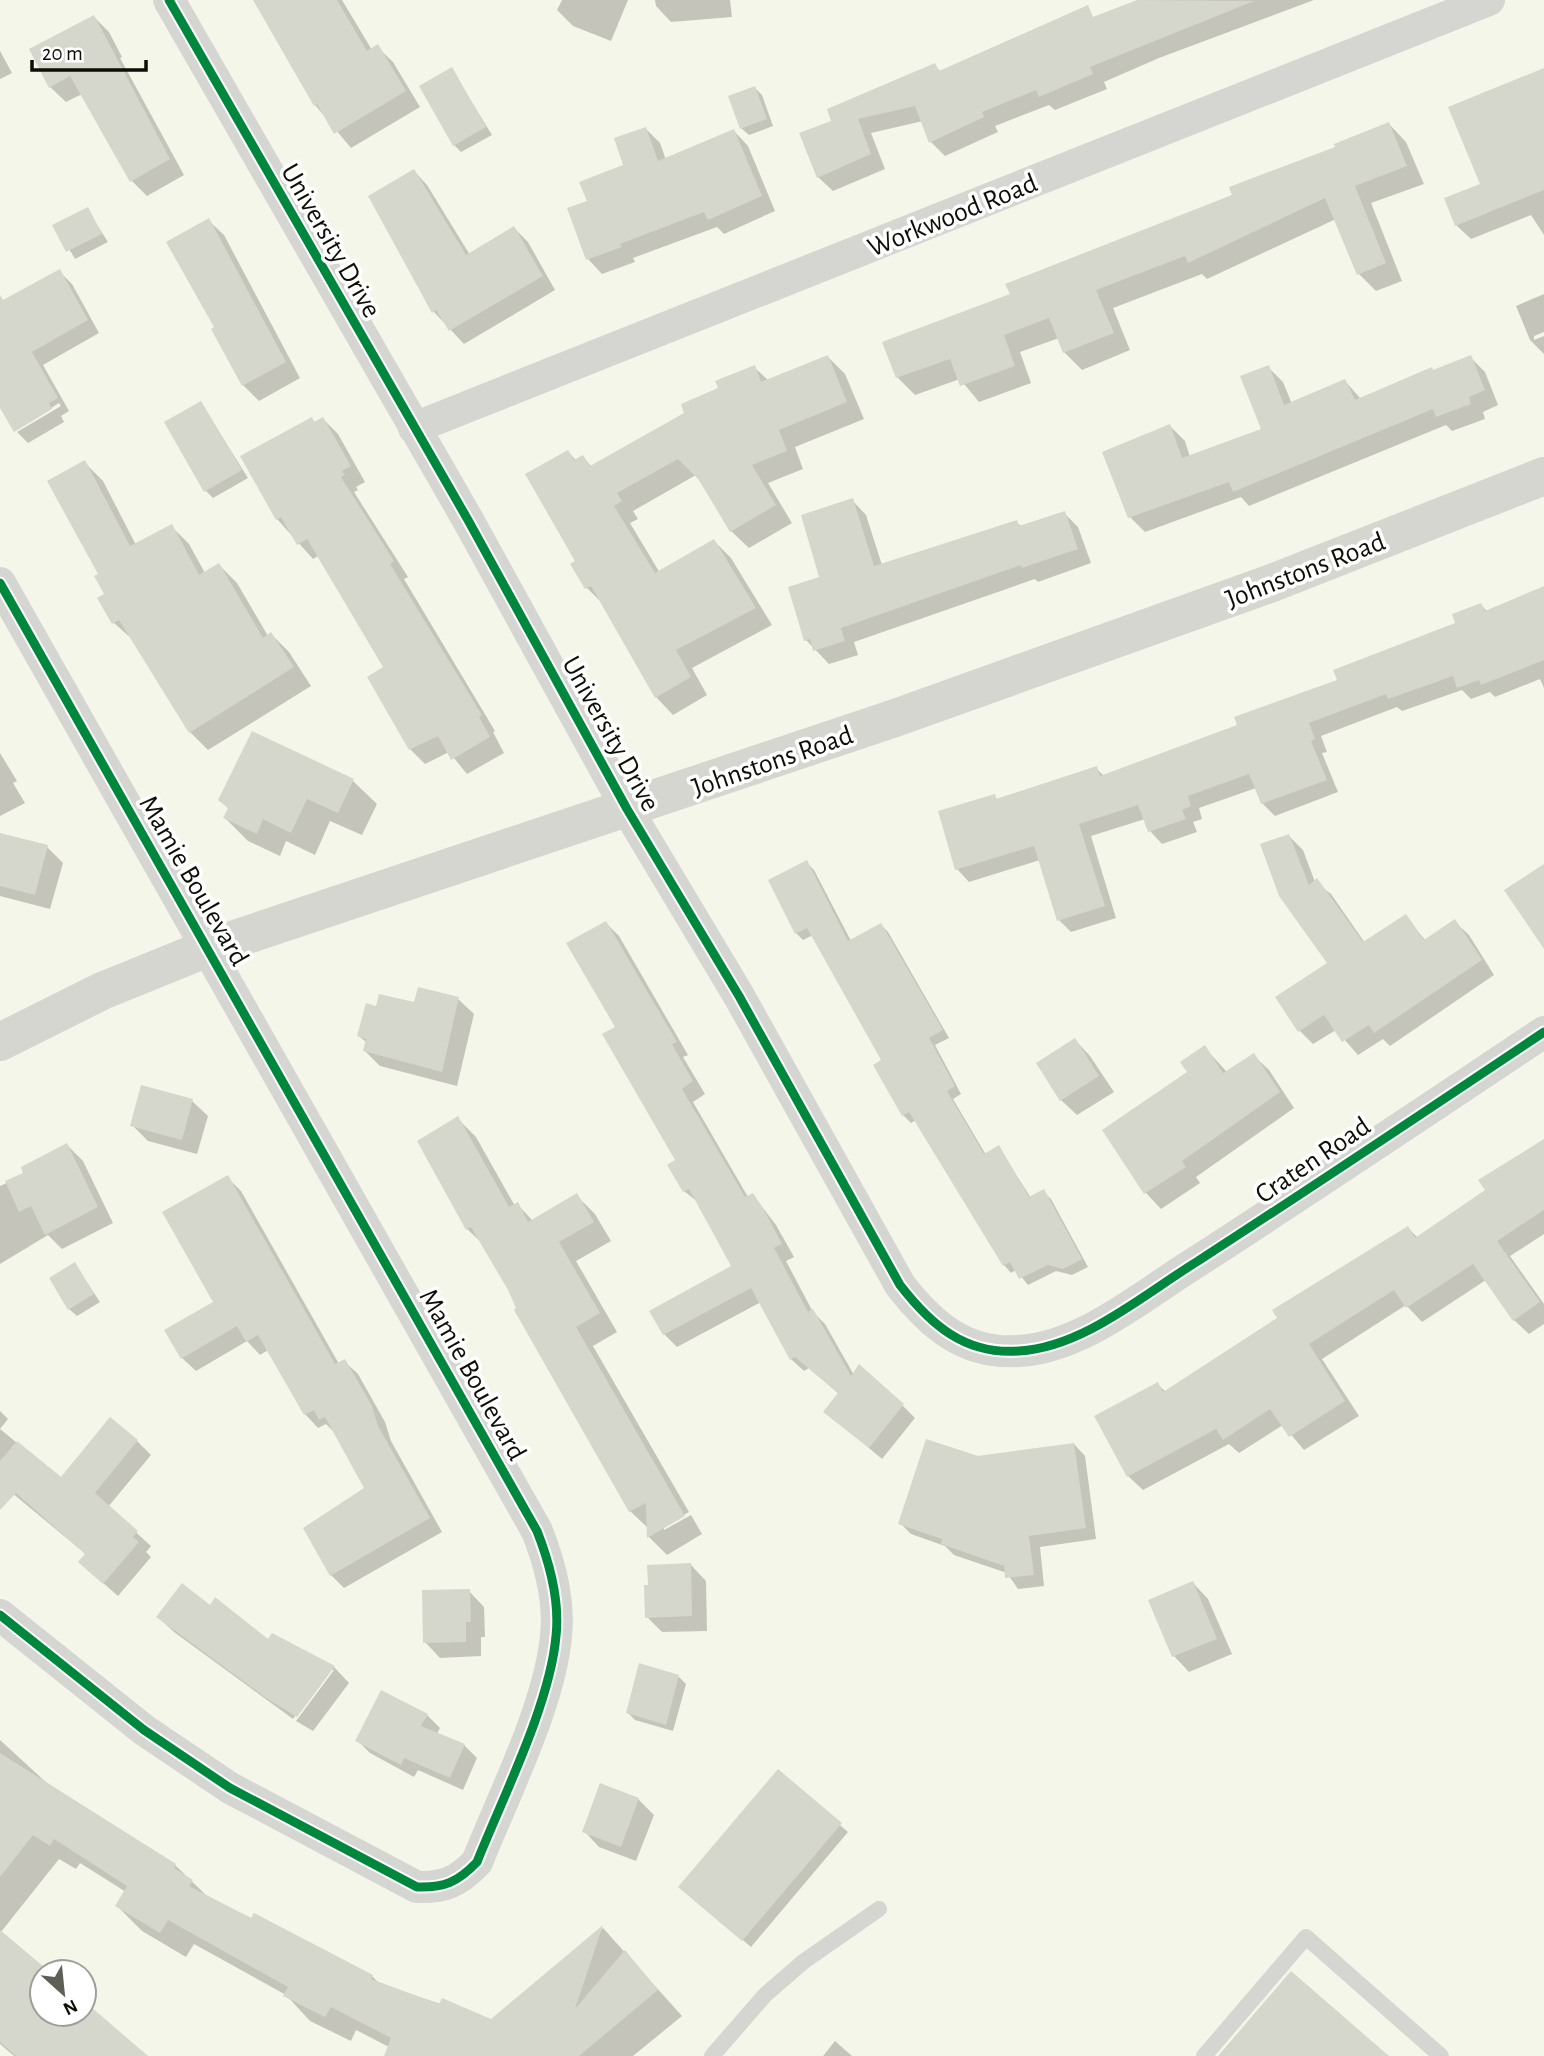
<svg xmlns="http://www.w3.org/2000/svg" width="1544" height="2056" viewBox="0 0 1544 2056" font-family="'Alegreya Sans',sans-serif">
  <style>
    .shadow { fill: #0003 }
    .building { fill: #d5d6cc }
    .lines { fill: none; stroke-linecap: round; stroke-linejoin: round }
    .lane { stroke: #d5d5d1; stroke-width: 16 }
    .street { stroke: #d5d5d1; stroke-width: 32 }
    .secondary { stroke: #d6d6d1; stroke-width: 38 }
    .cycleway-casing { stroke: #fff; stroke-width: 13 }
    .cycleway { stroke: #00873e; stroke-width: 9 }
    .labels { text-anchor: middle; stroke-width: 7; stroke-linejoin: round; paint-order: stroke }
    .street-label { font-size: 28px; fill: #0d0e06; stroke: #fff }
  </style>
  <rect width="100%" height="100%" fill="#f5f6ea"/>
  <!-- shadow -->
  <g class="shadow">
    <path d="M255,0h87l30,50 5,-3 16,15 27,45 -69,41 -36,-43z"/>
    <path d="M562,0h66l-17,41 -38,-15 -16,-16z"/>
    <path d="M655,0h75l2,17 -61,5 -15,-16z"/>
    <path d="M1140,0h174l-155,58 -55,24 3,7 -52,21 -6,-5 -54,21 3,6 -53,24 -14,-14 -8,-21 -52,12 14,36 -52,22 -15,-14 15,-55 101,-57 7,7 27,-6z"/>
    <path d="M94,17l15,15 13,25 -2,1 64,117 -37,21 -15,-15 -50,-87 -16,8 -16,-15z"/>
    <path d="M0,51l12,22 -12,6z"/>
    <path d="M452,70l40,65 -31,17 -7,-7z"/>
    <path d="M1544,74v161l-13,-20 -60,24 -15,-14z"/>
    <path d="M755,88l7,7 11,31 -24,9 -8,-7z"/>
    <path d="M1389,124l17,18 18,42 -53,19 31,78 -26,10 -17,-17 -23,-55 -129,60 -5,-5 -89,34 17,42 -48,20 -18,-18 -5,-14 -39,14 11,31 -52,19 -19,-23 -45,16 -17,-17 -14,-35 128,-48z"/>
    <path d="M646,129l14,14 6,17 68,-29 14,15 27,65 -51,23 -7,-7 -84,31 2,4 -33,12 -14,-15 1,-57 37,-36z"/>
    <path d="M414,171l13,14 43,70 44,-27 14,14 27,48 -91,54 -30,-32 -63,-115z"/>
    <path d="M87,209l21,33 -33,17 -20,-34z"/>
    <path d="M208,220l16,15 76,143 -41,23 -16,-16 -26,-58z"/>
    <path d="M59,271l13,13 27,49 -56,32 26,46 -8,5 3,6 -36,21 -11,-11 44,-26 -2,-3 -44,28 -15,-34v-94z"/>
    <path d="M1544,294v38l-10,4v4l10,-4v18l-14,-14 -14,-34z"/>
    <path d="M828,357l17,17 19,45 -69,28 8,22 -35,14 24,40 -43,25 -18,-17 -35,-56 -63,36 5,8 -8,4 30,50 54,-32 17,17 41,67 -80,43 15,27 -34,20 -17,-18 -52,-92 -17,-17 -10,-27 -9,-109 9,9 6,-4 9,10 94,-53 68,-47 15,14z"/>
    <path d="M1470,357l15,15 13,33 -15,7 2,7 -33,12 -6,-6 -197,81 -8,-9 -96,35 -15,-15 40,-91 15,15 5,16 73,-27 5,-63 15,15 9,22 53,-23 16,18z"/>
    <path d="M201,403l47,75 -35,20 -7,-7z"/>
    <path d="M312,419l3,4 8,-4 15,15 27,48 -9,5 2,3 -4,2 54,85 -4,2 91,152 -2,1 11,21 -37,21 -18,-22 -24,12 -15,-15 -25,-81 -67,-112 -5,3 -36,-40 -35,-62z"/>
    <path d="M85,463l18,18 33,64 35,-19 18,18 16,29 14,-8 18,18 31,53 3,-2 18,18 22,34 -103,64 -18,-18 -57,-92 -19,-17 -14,-48z"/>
    <path d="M852,500l14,15 16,50 134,-43 6,5 42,-14 14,14 13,36 -53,19 -3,-3 -181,63 4,13 -29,9 -23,-24 -16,-52 31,-10z"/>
    <path d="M1544,589v99l-4,-9 -45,18 -5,-5 -19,7 -9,-9 -60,21 -5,-4 -76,29 6,16 -5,1 16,39 -63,24 -13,-13 -6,-15 -57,20 3,11 -9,3 4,10 -35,12 -12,-13 -5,-12 -54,17 25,82 -45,14 -12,-12 -19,-60 -71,22 -12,-13 37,-73 4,4 98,-32 8,8 135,-49 218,-103 24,-19 7,7z"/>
    <path d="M253,734l100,47 24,23 -15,31 -32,-14 -15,34 -29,-14 -6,15 -32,-15 -23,-23 4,-9 -9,-9z"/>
    <path d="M0,753l17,28 -4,2 12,20 -25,13z"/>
    <path d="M0,835l47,12 16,16 -13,46 -50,-13z"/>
    <path d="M1289,836l14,14 12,32 16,12 34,49 40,-27 21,25 29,-19 14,13 25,40 -104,71 -7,-7 -25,16 -22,-25 -23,14 -14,-14 31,-67z"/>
    <path d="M807,863l7,7 37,71 30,-16 7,7 61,106 -14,7 26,49 -8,5 33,56 13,-7 32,50 13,-6 7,7 37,68 -16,8 -16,-4 -28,14 -12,-15 -5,3 -7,-8 -88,-145 -5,3 -8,-8 -28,-50 8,-4 -70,-126 -10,5 -7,-7z"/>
    <path d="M606,923l13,13 69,119 -5,2 22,37 -12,8 55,95 5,-2 23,30 18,32 -8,4 27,51 12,12 29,51 49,31 12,12 -33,41 -57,-48 14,-17 -30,-26 -5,3 -13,-12 -30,-57 -84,45 -13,-13 69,-67 -34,-64 -15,-12 -6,-31 -61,-132z"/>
    <path d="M458,999l16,15 -17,72 -77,-20 -15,-15 2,-8 -8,-7 18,-28z"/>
    <path d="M1075,1040l15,16 24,36 -37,23 -16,-15z"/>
    <path d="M1205,1048l22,24 26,-17 16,15 25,38 -98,69 4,6 -39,26 -15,-16 -42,-63 85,-58z"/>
    <path d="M192,1101l16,15 -11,38 -49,-13 -16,-16z"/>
    <path d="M457,1118l19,19 39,69 2,-2 16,17 44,-25 18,18 16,27 -35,20 41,71 -24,14 96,166 -25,14v4l27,-15 11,19 -35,21 -18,-18v-8l-19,-18 -146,-266 -17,-16z"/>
    <path d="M1544,1142v92l-34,22 34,48v20l-15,10 -15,-14 -28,-40 -64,42 -16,-17 -84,54 37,57 -55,34 -21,-25 -44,28 -10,-9 -86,46 -15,-14 29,-92 9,8 113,-73 129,-91 10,10 69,-47z"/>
    <path d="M67,1145l16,16 30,62 -51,26 -14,-14 -48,29v-78l26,-12z"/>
    <path d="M227,1177l14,14 98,173 5,-3 14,13 27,48 6,19 51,91 -98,56 -13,-13 36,-87 -33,-56 -8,-8 -8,4 -13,-14 -37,-64 -8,5 -13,-14 -51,30 -14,-13 34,-56z"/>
    <path d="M75,1264l25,38 -23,14 -8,-7z"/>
    <path d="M0,1411l8,8 -8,10 61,50 76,-38 14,14 -43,52 43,39 -5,6 5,5 -33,39 -24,-21 -7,-20 -87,-72z"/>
    <path d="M1074,1444l11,12 11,83 -56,8 4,39 -26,3 -11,-16 -53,-18 -9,-9 -34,-12 -11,-11 78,-65z"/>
    <path d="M691,1565l15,16 1,50 -45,1 -15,-15z"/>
    <path d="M1193,1583l15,16 24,55 -43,18 -15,-16 -23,-55z"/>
    <path d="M469,1591l15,16 1,30h-4v19l-41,2 -15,-16z"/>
    <path d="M210,1607l58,34 66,26 15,16 -36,48 -17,-10 38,-51h-4l-37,49 -119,-87 -16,-15z"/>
    <path d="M679,1677l7,7 -13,47 -38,-11 -7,-7z"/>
    <path d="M427,1715l13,13 -3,6 27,11 13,13 -14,32 -45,-20 -4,7 -44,-24 -13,-13z"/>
    <path d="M0,1740l49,45 126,80 34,33 163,78 8,8 112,37 111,-93 79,88 -49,40h-247l3,-9 -33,-17 -5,11 -41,-20 -24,-26 -92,-51 -8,13 -44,-26 -25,-25 9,-14 -46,-29 -4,6 -17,-10 -58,73 46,40h-5v42h42v-10l61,52h-131l-14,-12z"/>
    <path d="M778,1772l70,60 -97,115 -63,-53z"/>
    <path d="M638,1799l16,16 -18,46 -37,-14 -15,-16z"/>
    <path d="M835,2041l17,15h-29z"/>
  </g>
  <!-- building -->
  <g class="building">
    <path d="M253,0h84l30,51 11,-7 28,47 -72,43 -17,-30 -3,2z"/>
    <path d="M1137,0l117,1 -164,66 3,7 -54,23 -3,-7 -54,22 2,5 -55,26 -14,-37 -57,13 13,35 -54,24 -18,-45 32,-12 -4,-12 108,-46 4,8 149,-66 5,12z"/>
    <path d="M94,15l76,144 -40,23 -60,-106 -21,12 -20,-39z"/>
    <path d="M452,67l34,60 -33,19 -34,-60z"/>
    <path d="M1544,68v122l-89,36 -11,-28 36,-14 -32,-77z"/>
    <path d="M755,86l12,33 -27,10 -12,-33z"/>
    <path d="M1389,122l18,44 -52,20 31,77 -29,12 -32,-77 -137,65 -3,-7 -89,34 18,43 -51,20 -14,-35 -45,17 11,31 -55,20 -10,-27 -54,19 -14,-36 128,-48 -5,-10 227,-89 -3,-8 106,-40 -1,-3z"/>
    <path d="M646,127l12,34 76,-32 28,67 -54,24 -4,-8 -84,32 2,3 -36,13 -19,-52 20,-7 -8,-19 44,-17 -9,-27z"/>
    <path d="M414,169l52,86 48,-29 29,50 -94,55 -13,-21 -4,3 -64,-117z"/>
    <path d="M88,207l14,27 -36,18 -14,-27z"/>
    <path d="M209,218l77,144 -44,24 -31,-57 3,-2 -48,-85z"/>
    <path d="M60,269l28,51 -56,32 26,46 -9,5 3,6 -38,23 -14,-24v-113l3,5z"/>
    <path d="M828,355l19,47 -68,28 8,21 -35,14 24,40 -46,27 -31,-52 -21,-21 -61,34 5,8 -8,5 41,67 59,-34 42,69 -80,42 15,27 -36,21 -64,-112 -6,3 -15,-25 5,-3 -50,-87 43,-24 6,10 9,-5 7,11 94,-53 -3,-9 37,-16 -3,-7 40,-16 6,17z"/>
    <path d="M1471,355l14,35 -16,7 2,7 -35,13 -3,-8 -200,83 -4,-10 -101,36 -26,-66 68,-28 12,34 79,-29 -21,-53 29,-11 15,40 61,-26 10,21 77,-33 1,3z"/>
    <path d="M201,401l41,69 -38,22 -40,-70z"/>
    <path d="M312,417l2,5 9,-5 28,49 -9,5 3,4 -4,2 53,84 -4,3 92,151 -3,2 11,20 -39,23 -13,-24 -29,14 -42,-73 16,-10 -76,-128 -10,6 -16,-28 -5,3 -36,-64z"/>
    <path d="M85,460l45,86 42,-22 27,51 20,-12 44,75 8,-6 23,35 -105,66 -70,-113 -7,4 -15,-26 7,-4 -10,-18 4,-2 -51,-93z"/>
    <path d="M853,498l21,68 143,-46 2,6 46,-15 13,38 -56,19 -1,-3 -180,63 4,13 -32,10 -3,-12 -6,2 -16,-54 31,-10 -18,-62z"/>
    <path d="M1544,586v74l-63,25 -2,-5 -22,8 -4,-12 -65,23 -2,-5 -77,29 6,16 -4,2 16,39 -66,24 -12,-30 -61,22 3,10 -9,4 4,9 -38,13 -10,-27 -59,19 26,82 -48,15 -23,-75 -79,24 -17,-59 57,-17 1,5 101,-33 3,10 137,-51 -3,-8 103,-37 -4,-10 122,-47 -3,-9 29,-11 4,8z"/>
    <path d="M252,731l102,48 -16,34 -31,-14 -16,34 -28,-14 -6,15 -34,-16 5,-10 -10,-8z"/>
    <path d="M0,833l48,12 -13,50 -35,-9z"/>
    <path d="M1289,834l20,51 8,-7 46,64 43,-28 18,26 31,-21 27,41 -108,73 -5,-8 -27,17 -18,-27 -26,17 -23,-35 52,-34 -48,-67 -19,-52z"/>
    <path d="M807,860l41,81 33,-18 62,107 -14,8 26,48 -8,5 37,63 15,-9 30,52 15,-8 38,70 -19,10 -15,-4 -29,14 -9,-17 -7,4 -94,-154 -7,4 -29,-51 8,-5 -74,-132 -12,6 -27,-54z"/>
    <path d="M1544,864v85l-40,-59z"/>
    <path d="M606,921l71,121 -5,2 21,37 -11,8 63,108 8,-4 11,17 18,34 -8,4 34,64 5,-3 38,67 8,-12 45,40 -35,44 -46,-36 15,-19 -43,-36 -5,3 -39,-72 -88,47 -14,-24 82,-45 -42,-77 -6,3 -16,-27 8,-5 -73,-126 13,-7 -49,-84z"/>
    <path d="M418,987l41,10 -17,75 -79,-21 3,-12 -9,-3 9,-33 10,3 3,-12 35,8z"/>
    <path d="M1075,1038l24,38 -39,25 -24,-38z"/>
    <path d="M1205,1045l18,28 31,-20 26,39 -98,69 4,6 -42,27 -42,-64 85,-58 -7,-10z"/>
    <path d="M141,1085l52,14 -11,41 -52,-14z"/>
    <path d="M458,1116l51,91 9,-5 10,20 49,-29 17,29 -35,20 41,71 -24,14 109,189 -38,22 -1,-35 -17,9 -115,-202 2,-2 -8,-18 -37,-63 -5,3 -49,-89z"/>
    <path d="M1544,1139v71l-47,31 43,61 -27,19 -40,-57 -67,44 -12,-18 -85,54 36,57 -56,36 -19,-28 -47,31 -7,-11 -89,48 -33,-61 64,-34 5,10 114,-74 -5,-8 136,-84 7,12 70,-48 -7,-10z"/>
    <path d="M67,1143l31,64 -53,28 -14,-29 -12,6 -14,-31 18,-8 -2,-6z"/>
    <path d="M228,1175l107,189 10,-5 27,47 6,20 52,92 -100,58 -27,-48 61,-40 -39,-71 -6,3 -5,-10 -10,5 -46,-80 -12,7 -9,-16 -56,33 -17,-29 49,-28 -51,-90z"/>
    <path d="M75,1262l19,32 -26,16 -19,-32z"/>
    <path d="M110,1417l28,23 -43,53 43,38 -5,6 6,5 -36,42 -25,-22 7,-8 -69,-61 -16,17v-49l17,-20 44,36z"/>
    <path d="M926,1439l52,17 96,-13 12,85 -57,8 5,39 -29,3 -1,-12 -63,-22 1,-5 -44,-15z"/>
    <path d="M691,1563l1,53 -47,2 -1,-33h4l-1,-20z"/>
    <path d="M1193,1581l24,58 -45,18 -24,-57z"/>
    <path d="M182,1583l28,22 5,-8 53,42 4,-6 63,33 -38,51 -28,-17 -113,-83z"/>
    <path d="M470,1589l1,33h-5v20l-43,1 -1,-53z"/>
    <path d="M639,1663l40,12 -13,50 -40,-12z"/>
    <path d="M381,1690l47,24 -7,12 44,18 -15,34 -46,-20 -3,7 -46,-24z"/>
    <path d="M0,1753l176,111 -2,4 19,12 -4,6 62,32 3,-5 119,62 -2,4 68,25 3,-6 49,21 112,-94 -28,84 50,-59 33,40 -79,66h-195l7,-18 -60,-31 -6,10 -42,-21 5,-9 -120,-67 -8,13 -45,-27 12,-20 -73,-47 -4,7 -17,-11 -33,42z"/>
    <path d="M778,1769l64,54 -100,118 -64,-54z"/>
    <path d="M600,1783l39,15 -18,49 -39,-15z"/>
    <path d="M0,1930l50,42h-8v42h42v-13l64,55h-132l-16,-14z"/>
    <path d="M1291,1971l98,85h-171z"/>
  </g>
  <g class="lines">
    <!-- lane -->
    <g class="lane">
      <path d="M712,2056l53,-61 38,-33 76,-53"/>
      <path d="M1204,2056l102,-119 135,119"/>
    </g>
    <!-- street -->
    <g class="street">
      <path d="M169,0l299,520 159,289 112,187 161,289c31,40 65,70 119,66 65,-4 125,-57 179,-90 116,-75 231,-152 346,-229"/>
      <path d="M414,428l1075,-428"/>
      <path d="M0,583l537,948c13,33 23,69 19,105 -6,68 -53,161 -79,226 -19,20 -33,26 -60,25l-187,-99 -86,-58 -144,-115"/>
    </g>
    <!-- secondary -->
    <path class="secondary" d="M0,1042l102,-51 106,-43 687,-230 377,-135 272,-107"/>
    <!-- cycleway casing -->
    <g class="cycleway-casing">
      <g id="cycleway">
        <path d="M169,0l299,520 159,289 112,187 161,289c31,40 65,70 119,66 65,-4 125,-57 179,-90 116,-75 231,-152 346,-229"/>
        <path d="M0,583l537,948c13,33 23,69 19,105 -6,68 -53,161 -79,226 -19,20 -33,26 -60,25l-187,-99 -86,-58 -144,-115"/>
      </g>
    </g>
    <!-- cycleway -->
    <use href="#cycleway" class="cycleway"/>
  </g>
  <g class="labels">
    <!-- street labels -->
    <g class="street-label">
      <text transform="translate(952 214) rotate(-22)" y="10">Workwood Road</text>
      <text transform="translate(332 240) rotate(60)" y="10">University Drive</text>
      <text transform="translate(1305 569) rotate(-21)" y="10">Johnstons Road</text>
      <text transform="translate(612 733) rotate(61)" y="10">University Drive</text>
      <text transform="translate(772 760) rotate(-19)" y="10">Johnstons Road</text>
      <text transform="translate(195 880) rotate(60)" y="10">Mamie Boulevard</text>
      <text transform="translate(1312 1159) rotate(-34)" y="10">Craten Road</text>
      <text transform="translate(474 1374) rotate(61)" y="10">Mamie Boulevard</text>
    </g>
  </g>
  <!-- north arrow -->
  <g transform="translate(63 1993) rotate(153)"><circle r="33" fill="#ffffff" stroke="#9e9f9b" stroke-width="2"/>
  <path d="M0-5L12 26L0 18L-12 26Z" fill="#5e5f56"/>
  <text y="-10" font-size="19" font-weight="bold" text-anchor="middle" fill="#0d0e06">N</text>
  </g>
  <!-- scale -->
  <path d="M32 60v10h114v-10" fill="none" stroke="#0d0e06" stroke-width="3.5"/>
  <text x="42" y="60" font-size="21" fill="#0d0e06" stroke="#ffffff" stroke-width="5" paint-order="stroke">20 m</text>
</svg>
